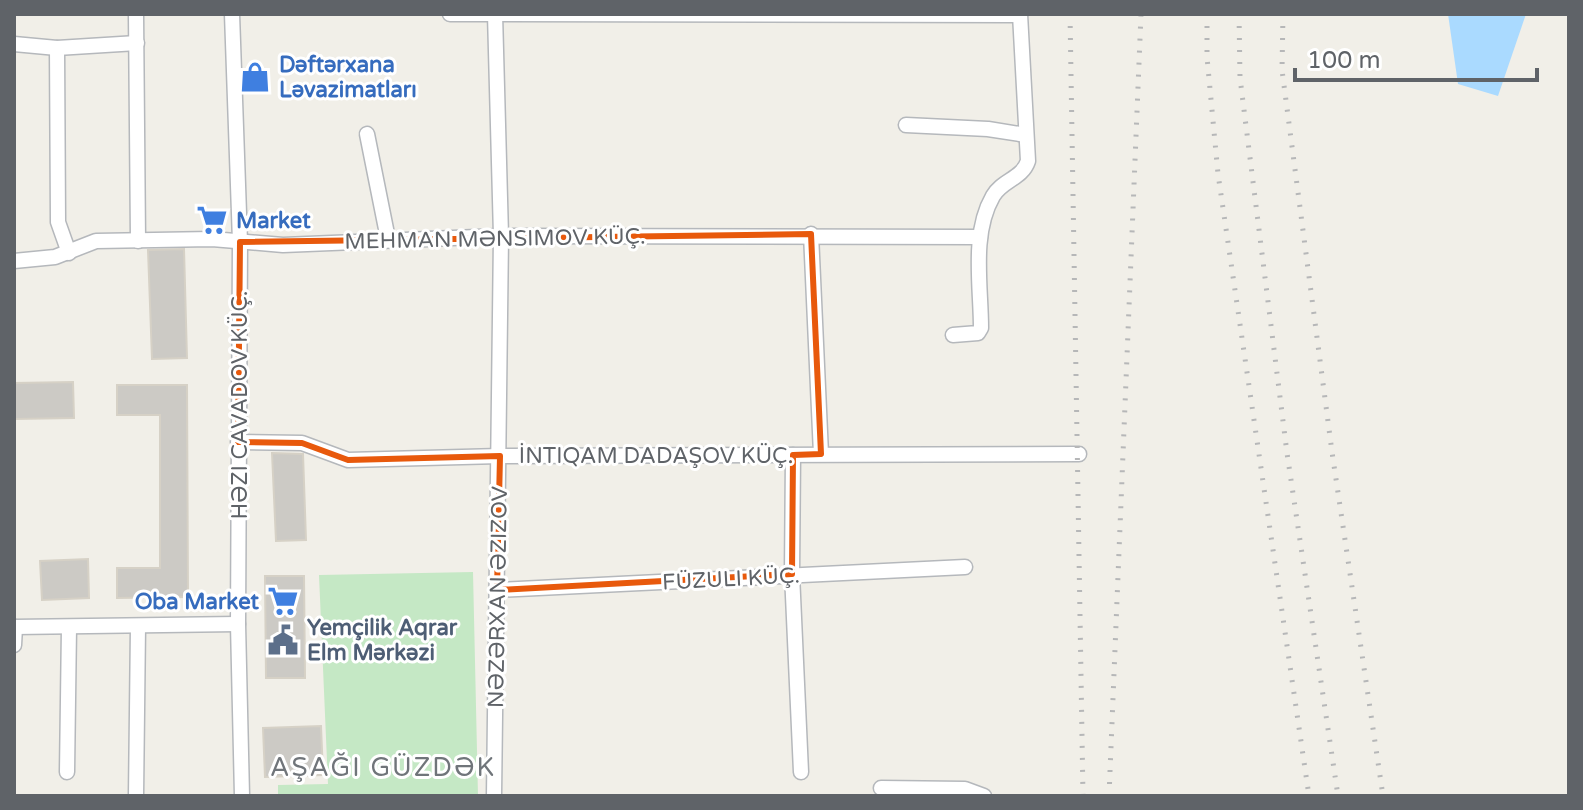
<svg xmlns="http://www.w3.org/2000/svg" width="1583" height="810" viewBox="0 0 1583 810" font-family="'Varela Round',sans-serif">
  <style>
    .green { fill: #c5e8c5 }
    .water { fill: #aadaff }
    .building { fill: #cccac5; stroke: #d6d1c6; stroke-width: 2 }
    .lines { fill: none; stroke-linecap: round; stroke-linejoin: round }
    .minor-casing { stroke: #b5b8bc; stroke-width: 17 }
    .minor { stroke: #fff; stroke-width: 14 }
    .rail { stroke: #b6b7b8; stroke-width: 5; stroke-dasharray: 2 10; stroke-linecap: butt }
    .marked { fill: none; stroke: #e8590c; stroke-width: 6; stroke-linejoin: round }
    .labels { text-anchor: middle; stroke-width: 6; stroke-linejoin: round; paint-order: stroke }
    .shop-label { font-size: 22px; font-weight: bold; fill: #366cbe; stroke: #fff; text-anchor: start }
    .street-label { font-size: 22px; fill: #5f6368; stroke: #fff }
    .service-label { font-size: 22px; font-weight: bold; fill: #4e5e75; stroke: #fff; text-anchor: start }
    .quarter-label { font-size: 26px; letter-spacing: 2px; fill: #70757a; stroke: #fff }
  </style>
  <rect width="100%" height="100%" fill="#f1efe8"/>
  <!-- green -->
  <path class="green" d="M473,572l5,224h-200v-11l50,-1 -9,-209z"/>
  <!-- water -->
  <path class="water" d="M1448,14h78l-28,82 -40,-12z"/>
  <!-- building -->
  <g class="building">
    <path d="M184,249l3,109 -35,1 -4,-109z"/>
    <path d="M73,382l1,36 -60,1v-36z"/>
    <path d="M117,385h70l1,212 -71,1v-30h43v-153h-43z"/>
    <path d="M272,453l31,1 3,86 -30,1z"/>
    <path d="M88,559l1,39 -47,2 -2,-39z"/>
    <path d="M265,576h39l1,102h-39z"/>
    <path d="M321,726l2,49 -58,2 -2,-49z"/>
  </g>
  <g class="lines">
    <!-- minor casing -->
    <g class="minor-casing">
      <g id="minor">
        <path d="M136,14l2,227"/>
        <path d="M232,14l8,228 -2,382 4,172"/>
        <path d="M450,14l570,1"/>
        <path d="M14,44l43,4 80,-5"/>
        <path d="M57,48l1,174 11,31"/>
        <path d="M906,125l82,4 38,6"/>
        <path d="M367,134l21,105"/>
        <path d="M811,234l10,220"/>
        <path d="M14,261l41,-4 41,-16 116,-2 71,6 218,-9 479,1"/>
        <path d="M953,335l25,-2 3,-5c0,-42 -10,-94 12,-132 9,-16 29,-17 35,-35l-8,-147"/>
        <path d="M238,442l64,1 46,17 152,-4 579,-2"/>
        <path d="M793,455l-1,119 9,198"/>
        <path d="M497,590l468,-23"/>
        <path d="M14,627l224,-3"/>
        <path d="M14,645l1,-18"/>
        <path d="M67,772l2,-145"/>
        <path d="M881,788l84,1 19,7"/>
        <path d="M136,796l2,-170"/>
        <path d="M494,796l7,-560 -6,-222"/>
      </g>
    </g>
    <!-- minor -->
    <use href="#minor" class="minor"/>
    <!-- rail -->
    <g class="rail">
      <path d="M1070,14l13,782"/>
      <path d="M1207,14v43l11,117 91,622"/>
      <path d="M1239,14l1,64 47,375 51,343"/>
      <path d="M1283,14l-1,56 50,382 51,344"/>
      <path d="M1109,796l32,-782"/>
    </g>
  </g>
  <!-- marked area -->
  <path class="marked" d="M811,234l10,220 -28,1 -1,119 -295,16 3,-134 -152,4 -46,-17 -64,-1 2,-200z"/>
  <!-- icons -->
  <defs>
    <g id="shop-bare" transform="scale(2.4)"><path d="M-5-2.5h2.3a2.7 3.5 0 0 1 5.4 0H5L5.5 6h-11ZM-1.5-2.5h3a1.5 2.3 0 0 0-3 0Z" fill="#3f7fe0" stroke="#fff" stroke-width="2.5" paint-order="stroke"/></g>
    <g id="supermarket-bare" transform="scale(2.4)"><path d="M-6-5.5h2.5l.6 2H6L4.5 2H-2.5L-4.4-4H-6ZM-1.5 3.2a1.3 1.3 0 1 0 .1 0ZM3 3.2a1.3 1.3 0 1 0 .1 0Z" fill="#3f7fe0" stroke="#fff" stroke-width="2.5" paint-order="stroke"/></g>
    <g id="civic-bare" transform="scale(2.4)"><path d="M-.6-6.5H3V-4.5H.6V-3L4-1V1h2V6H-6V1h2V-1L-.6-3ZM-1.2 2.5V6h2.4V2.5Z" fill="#5c6f8a" stroke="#fff" stroke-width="2.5" paint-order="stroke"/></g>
  </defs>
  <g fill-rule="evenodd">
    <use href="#shop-bare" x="255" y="77"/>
    <use href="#supermarket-bare" x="212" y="220"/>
    <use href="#supermarket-bare" x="283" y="601"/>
    <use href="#civic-bare" x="283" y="640"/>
  </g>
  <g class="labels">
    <!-- shop labels -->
    <g class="shop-label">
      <text x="279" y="72">Dəftərxana<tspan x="279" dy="25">Ləvazimatları</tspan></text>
      <text x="236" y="228">Market</text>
      <text x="259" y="609" text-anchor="end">Oba Market</text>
    </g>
    <!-- street labels -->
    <g class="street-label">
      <text transform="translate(495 238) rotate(-1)" y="8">MEHMAN MƏNSIMOV KÜÇ.</text>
      <text transform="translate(239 405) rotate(-90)" y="8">HƏZI CAVADOV KÜÇ.</text>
      <text x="656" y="463">İNTIQAM DADAŞOV KÜÇ.</text>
      <text transform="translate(731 578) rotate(-3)" y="8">FÜZULI KÜÇ.</text>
      <text transform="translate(497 597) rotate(-89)" y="8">NƏZƏRXAN ƏZIZOV</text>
    </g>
    <!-- service labels -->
    <g class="service-label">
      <text x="307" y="635">Yemçilik Aqrar<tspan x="307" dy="25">Elm Mərkəzi</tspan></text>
    </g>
    <!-- quarter labels -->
    <g class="quarter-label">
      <text x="383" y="776">AŞAĞI GÜZDƏK</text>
    </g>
  </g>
  <!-- border -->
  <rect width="1583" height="810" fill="none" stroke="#5f6368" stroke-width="32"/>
  <!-- scale -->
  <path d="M1295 68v12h242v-12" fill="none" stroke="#5f6368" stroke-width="4"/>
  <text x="1307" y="68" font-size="24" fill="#5f6368" stroke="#ffffff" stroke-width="6" paint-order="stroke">100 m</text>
</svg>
